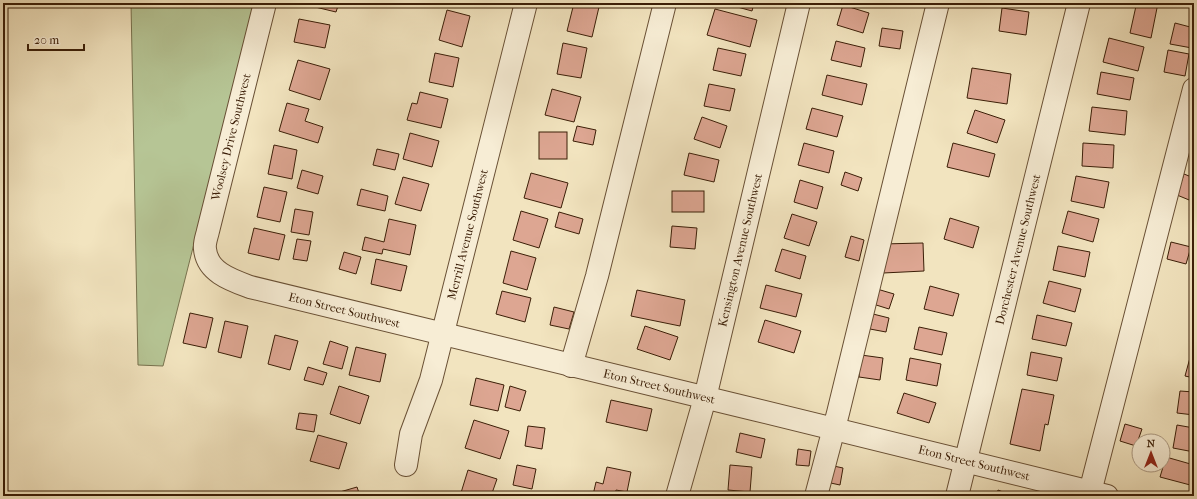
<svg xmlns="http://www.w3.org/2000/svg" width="1197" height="499" viewBox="0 0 1197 499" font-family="'IM FELL French Canon',serif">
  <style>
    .green { fill: #b6c595; stroke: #78724e }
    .building { fill: #dda692; stroke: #3b1e07 }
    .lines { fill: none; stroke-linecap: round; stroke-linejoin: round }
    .minor-casing { stroke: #695035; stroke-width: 24 }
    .minor { stroke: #f7edd5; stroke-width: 22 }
    .labels { text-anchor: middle; stroke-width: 3; stroke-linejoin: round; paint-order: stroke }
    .street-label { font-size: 12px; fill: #3b1e07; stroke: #f7edd5 }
  </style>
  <rect width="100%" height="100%" fill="#f2e4bf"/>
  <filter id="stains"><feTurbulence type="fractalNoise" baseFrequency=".005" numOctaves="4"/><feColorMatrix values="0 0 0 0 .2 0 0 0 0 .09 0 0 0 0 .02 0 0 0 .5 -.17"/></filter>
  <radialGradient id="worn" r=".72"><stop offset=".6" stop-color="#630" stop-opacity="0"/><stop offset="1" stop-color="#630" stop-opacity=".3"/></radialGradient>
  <!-- green -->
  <path class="green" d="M131,3h124l-92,363 -25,-1z"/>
  <!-- building -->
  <g class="building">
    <path d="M312,3h27l-3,9 -25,-6z"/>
    <path d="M574,3h7l18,4 -7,30 -25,-6z"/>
    <path d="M723,3h31l-2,8z"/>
    <path d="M1127,3h31l-7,35 -21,-5 6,-27z"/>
    <path d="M843,5l26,8 -6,20 -26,-8z"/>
    <path d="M1002,8l27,4 -3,23 -27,-4z"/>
    <path d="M715,9l42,11 -7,27 -43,-12z"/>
    <path d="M447,10l23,6 -8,31 -23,-7z"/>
    <path d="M299,19l31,6 -5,23 -31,-6z"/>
    <path d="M1175,23l19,5v10l-2,10 -22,-4z"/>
    <path d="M882,28l21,3 -3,18 -21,-3z"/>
    <path d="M1109,38l35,9 -6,24 -35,-9z"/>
    <path d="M836,41l29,7 -4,19 -30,-7z"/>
    <path d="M563,43l24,5 -6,30 -24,-4z"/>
    <path d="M718,48l28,6 -5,22 -28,-6z"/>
    <path d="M1168,50l21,4 -4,22 -21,-4z"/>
    <path d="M435,53l24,5 -6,29 -24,-5z"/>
    <path d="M298,60l32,9 -10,31 -31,-10z"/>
    <path d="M972,68l39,6 -4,30 -40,-6z"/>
    <path d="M1101,72l33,6 -4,22 -33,-6z"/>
    <path d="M827,75l40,9 -5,21 -40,-10z"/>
    <path d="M709,84l26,5 -5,22 -26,-5z"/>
    <path d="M552,89l29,8 -7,25 -29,-7z"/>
    <path d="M420,92l28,7 -7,29 -34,-8 5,-17 5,1z"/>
    <path d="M287,103l22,6 -4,12 18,6 -5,16 -39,-12z"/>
    <path d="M1092,107l35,4 -2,24 -36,-4z"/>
    <path d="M812,108l31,8 -6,21 -31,-8z"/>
    <path d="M975,110l30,10 -8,23 -30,-10z"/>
    <path d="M702,117l25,9 -7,22 -26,-9z"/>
    <path d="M577,126l19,4 -3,15 -20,-4z"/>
    <rect x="539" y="132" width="28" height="27"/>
    <path d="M410,133l29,8 -7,26 -29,-8z"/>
    <path d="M804,143l30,8 -5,22 -31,-8z"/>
    <path d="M953,143l42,11 -6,23 -42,-10z"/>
    <path d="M1083,143l31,2 -1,23 -31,-2z"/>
    <path d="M274,145l23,5 -5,29 -24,-5z"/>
    <path d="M377,149l22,5 -4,16 -22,-5z"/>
    <path d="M689,153l30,7 -5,22 -30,-7z"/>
    <path d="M302,170l21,6 -5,18 -21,-6z"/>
    <path d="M845,172l17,6 -4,13 -17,-6z"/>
    <path d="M531,173l37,10 -7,25 -37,-10z"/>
    <path d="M1184,174l10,4v24l-17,-7z"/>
    <path d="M1076,176l33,6 -5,26 -33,-7z"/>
    <path d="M403,177l26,7 -8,27 -26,-7z"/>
    <path d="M800,180l23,7 -6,22 -23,-7z"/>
    <path d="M264,187l23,5 -7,30 -23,-5z"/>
    <path d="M361,189l27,7 -3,15 -28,-6z"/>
    <rect x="672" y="191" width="32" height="21"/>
    <path d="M295,209l18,3 -4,23 -18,-3z"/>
    <path d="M521,211l27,8 -9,29 -26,-8z"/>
    <path d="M1068,211l31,8 -6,23 -31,-9z"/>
    <path d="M559,212l24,7 -4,15 -24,-7z"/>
    <path d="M792,214l25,8 -8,24 -25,-8z"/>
    <path d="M950,218l29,9 -6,21 -29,-9z"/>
    <path d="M389,219l27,6 -6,30 -27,-6 -1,5 -20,-4 3,-13 19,5z"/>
    <path d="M672,226l25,2 -2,21 -25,-2z"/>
    <path d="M254,228l31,7 -6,25 -31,-7z"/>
    <path d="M851,236l13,4 -5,21 -14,-4z"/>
    <path d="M297,239l14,2 -4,20 -14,-2z"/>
    <path d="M1171,242l20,5 -5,17 -19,-5z"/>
    <path d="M923,243l1,28 -41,2 -1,-29z"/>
    <path d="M1058,246l32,6 -5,25 -32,-7z"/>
    <path d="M782,249l24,7 -6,23 -25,-8z"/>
    <path d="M511,251l25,7 -9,32 -24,-7z"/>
    <path d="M344,252l17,5 -5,17 -17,-5z"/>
    <path d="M376,259l31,7 -6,25 -30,-7z"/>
    <path d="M1049,281l32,8 -6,23 -32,-9z"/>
    <path d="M766,285l36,9 -6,23 -36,-9z"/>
    <path d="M930,286l29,8 -6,22 -29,-7z"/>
    <path d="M877,289l17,5 -5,15 -16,-5z"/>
    <path d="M637,290l48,10 -5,26 -49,-10z"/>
    <path d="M502,291l29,7 -6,24 -29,-8z"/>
    <path d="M554,307l20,5 -5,17 -19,-4z"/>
    <path d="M190,313l23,5 -7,30 -23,-5z"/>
    <path d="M873,314l16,4 -3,14 -16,-3z"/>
    <path d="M1037,315l35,8 -6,23 -34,-7z"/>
    <path d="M765,320l36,11 -7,22 -36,-11z"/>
    <path d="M225,321l23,5 -7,32 -23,-6z"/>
    <path d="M645,326l33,11 -8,23 -33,-11z"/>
    <path d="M919,327l28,6 -5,22 -28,-6z"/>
    <path d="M275,335l23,6 -8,29 -22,-6z"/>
    <path d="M330,341l18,6 -6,22 -19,-5z"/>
    <path d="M356,347l30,7 -6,28 -31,-7z"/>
    <path d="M1031,352l31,6 -5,23 -30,-6z"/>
    <path d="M1191,354l3,1v23l-9,-2z"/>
    <path d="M861,355l22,3 -3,22 -21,-3z"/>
    <path d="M910,358l31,6 -4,22 -31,-6z"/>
    <path d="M308,367l19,6 -4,12 -19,-5z"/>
    <path d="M476,378l28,7 -6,26 -28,-6z"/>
    <path d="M339,386l30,10 -9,28 -30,-10z"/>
    <path d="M510,386l16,5 -6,20 -15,-4z"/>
    <path d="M1022,389l32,6 -6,30 -3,-1 -5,27 -30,-7z"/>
    <path d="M1180,391l14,1v23l-17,-2z"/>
    <path d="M904,393l32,10 -7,20 -32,-10z"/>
    <path d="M611,400l41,9 -5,22 -41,-9z"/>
    <path d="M299,413l18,2 -3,17 -18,-3z"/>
    <path d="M474,420l35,11 -9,28 -35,-11z"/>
    <path d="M1125,424l17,5 -6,17 -16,-5z"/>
    <path d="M1177,425l17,3v24l-21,-4z"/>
    <path d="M528,426l17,2 -3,21 -17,-3z"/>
    <path d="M740,433l25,6 -4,19 -25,-6z"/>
    <path d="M318,435l29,8 -8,26 -29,-8z"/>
    <path d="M798,449l13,2 -2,15 -13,-1z"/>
    <path d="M1166,457l28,8v21l-34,-9z"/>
    <path d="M517,465l19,4 -4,20 -19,-4z"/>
    <path d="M730,465l22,2 -2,25 -22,-2z"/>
    <path d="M829,465l14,3 -3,17 -14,-3z"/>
    <path d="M607,467l24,5 -4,20 -11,-2 -1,6 -22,-1 3,-13 7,2z"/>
    <path d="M468,470l29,9 -6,17h-31z"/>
    <path d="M357,487l3,9h-34z"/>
    <path d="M998,490l15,6h-17z"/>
  </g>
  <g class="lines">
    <!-- minor casing -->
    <g class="minor-casing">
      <g id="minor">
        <path id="s1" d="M265,3l-57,228c-1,5 -4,12 -3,18 2,23 26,31 45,38 285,71 572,137 857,209"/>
        <path d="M571,366l26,-90 68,-273"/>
        <path id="s2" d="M406,465l5,-31 20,-54 95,-377"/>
        <path id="s3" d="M677,496l28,-98 94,-395"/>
        <path d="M816,496l22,-83 100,-410"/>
        <path id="s4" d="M957,496l122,-493"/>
        <path d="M1089,496l105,-407"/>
      </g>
    </g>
    <!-- minor -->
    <use href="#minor" class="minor"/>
  </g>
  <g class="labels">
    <!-- street labels -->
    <g class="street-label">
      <text transform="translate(231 137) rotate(-76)" y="4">Woolsey Drive Southwest</text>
      <text dy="4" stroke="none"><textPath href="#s2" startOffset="239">Merrill Avenue Southwest</textPath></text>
      <text dy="4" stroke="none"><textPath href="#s3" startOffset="254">Kensington Avenue Southwest</textPath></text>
      <text dy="4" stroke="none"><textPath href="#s4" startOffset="254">Dorchester Avenue Southwest</textPath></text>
      <text dy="4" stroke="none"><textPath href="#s1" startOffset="413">Eton Street Southwest</textPath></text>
      <text dy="4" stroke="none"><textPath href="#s1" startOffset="737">Eton Street Southwest</textPath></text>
      <text dy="4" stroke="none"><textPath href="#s1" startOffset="1061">Eton Street Southwest</textPath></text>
    </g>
  </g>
  <!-- margin -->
  <rect width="1197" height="499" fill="none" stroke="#f2e4bf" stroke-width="16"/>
  <rect x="4" y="4" width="1189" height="491" fill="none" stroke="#3b1e07" stroke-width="2"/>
  <rect x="8" y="8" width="1181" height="483" fill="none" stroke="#3b1e07"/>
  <!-- north arrow -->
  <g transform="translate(1151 453)"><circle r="19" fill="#f7edd5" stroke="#ac9a83"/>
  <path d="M0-3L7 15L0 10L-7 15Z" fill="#8f2418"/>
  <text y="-6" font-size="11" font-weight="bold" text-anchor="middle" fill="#3b1e07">N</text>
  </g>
  <!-- scale -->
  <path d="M28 44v6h56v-6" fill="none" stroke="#3b1e07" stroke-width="2"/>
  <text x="34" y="44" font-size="12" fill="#3b1e07" stroke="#f7edd5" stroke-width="3" paint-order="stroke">20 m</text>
  <rect width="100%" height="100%" filter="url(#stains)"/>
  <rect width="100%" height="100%" fill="url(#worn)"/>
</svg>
